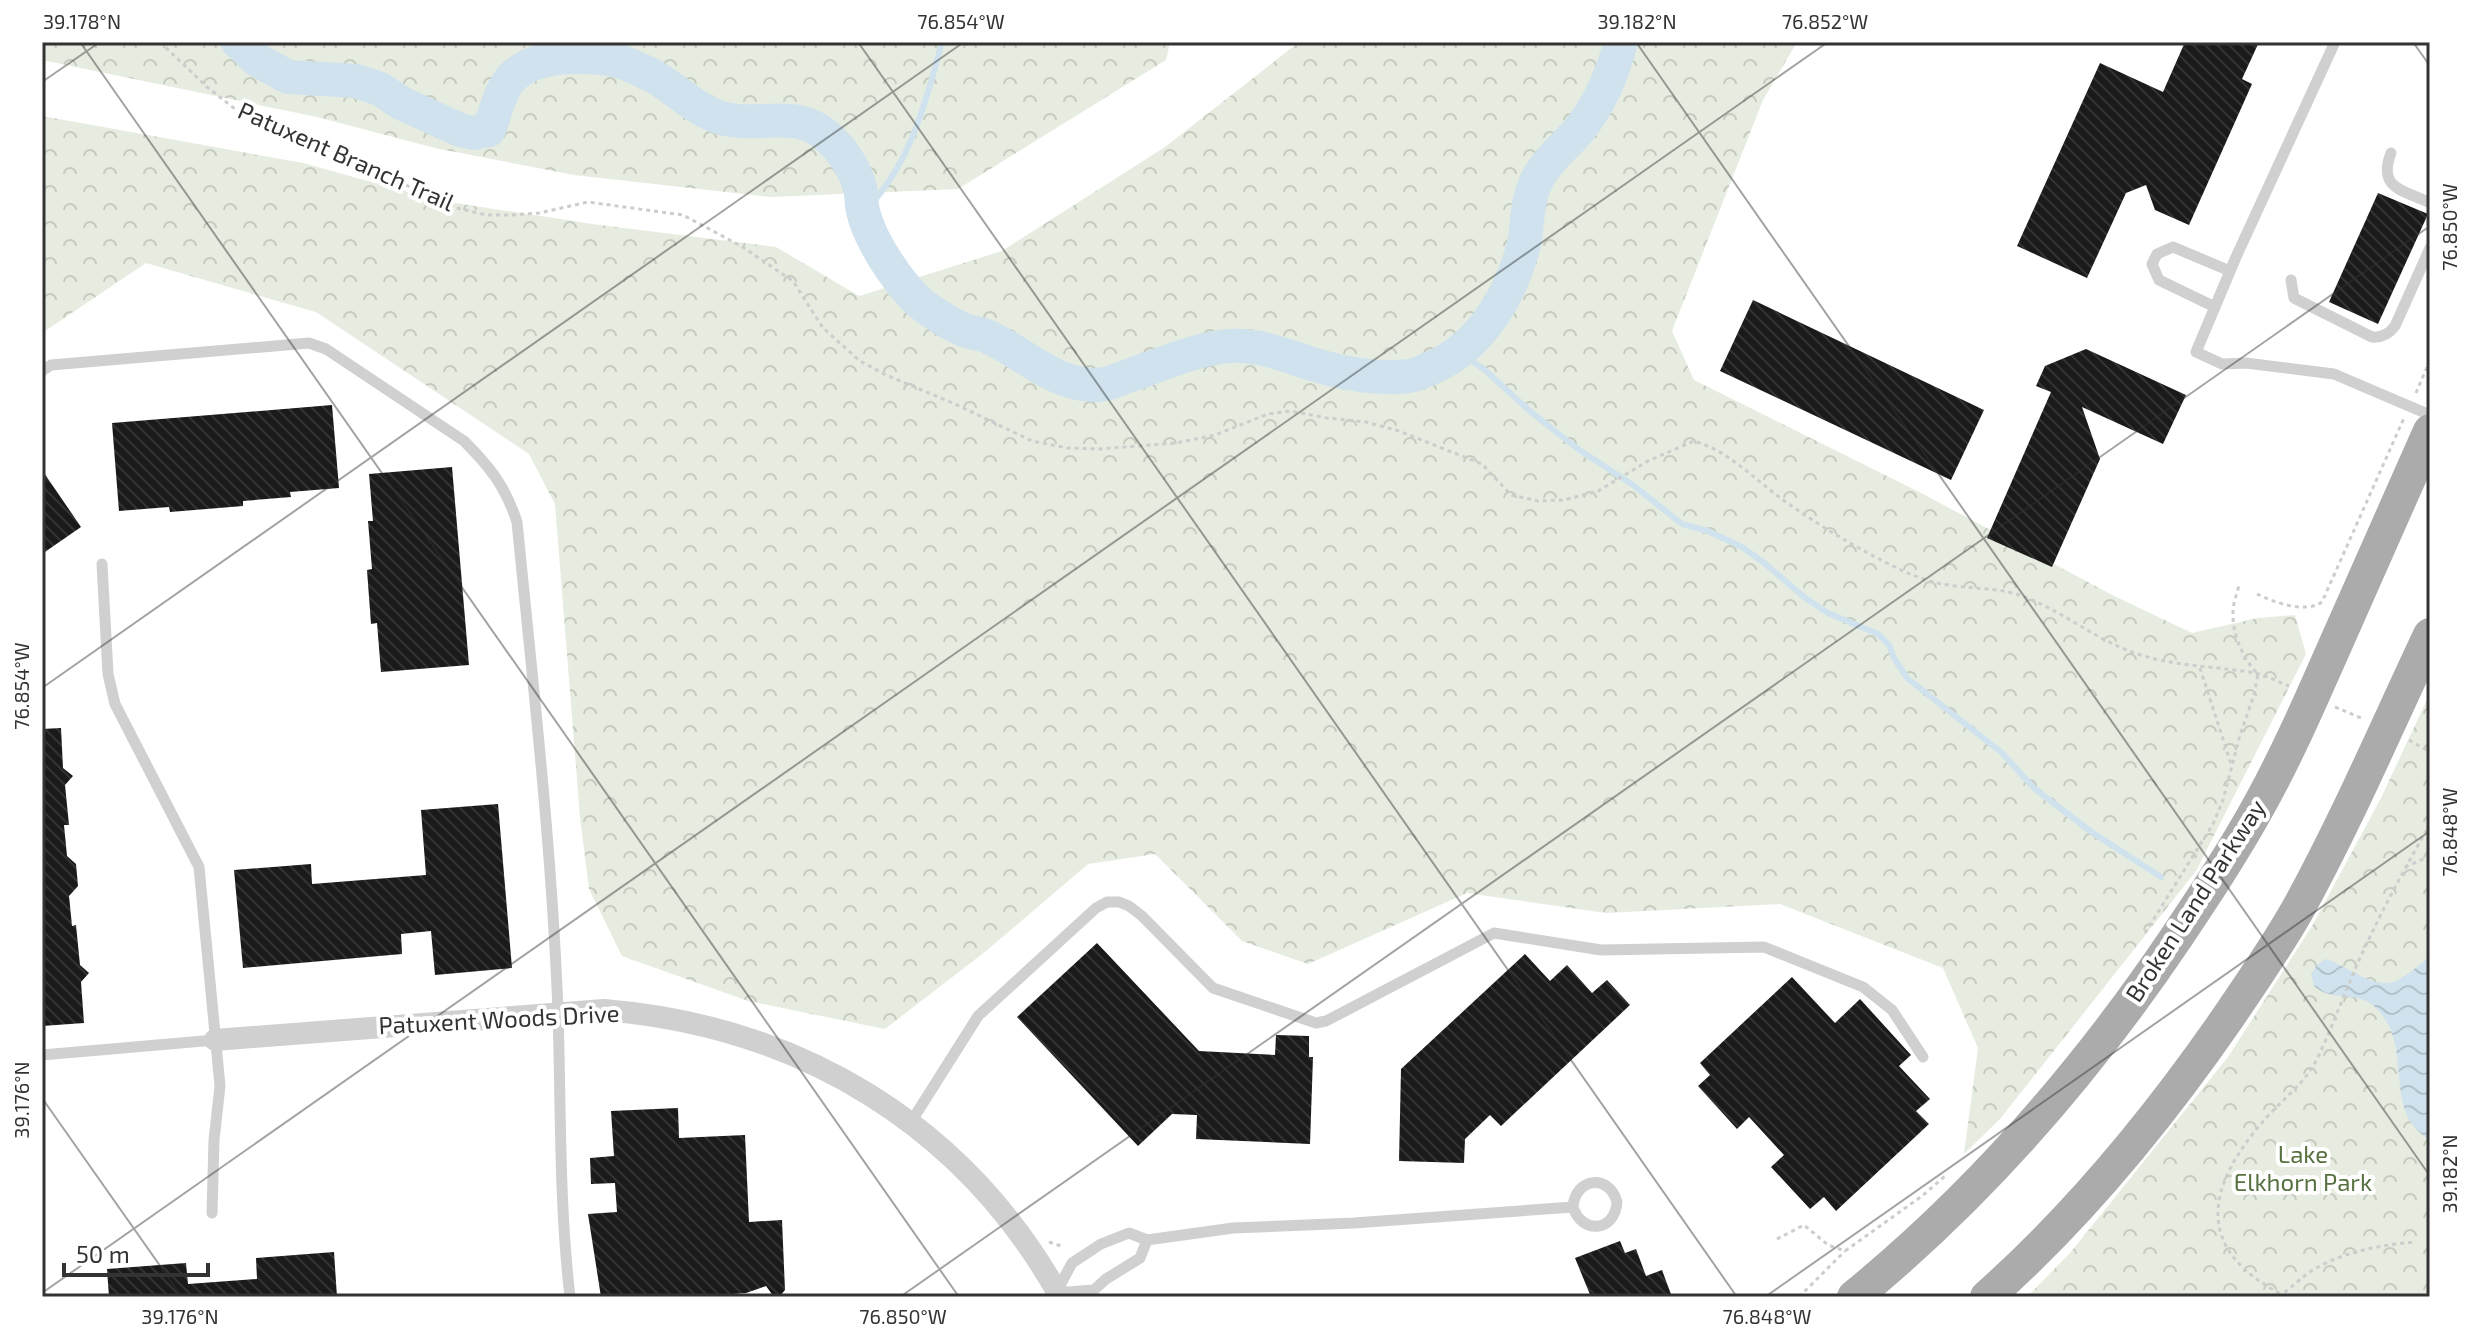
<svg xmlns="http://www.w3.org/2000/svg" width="2472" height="1339" viewBox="0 0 2472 1339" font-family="'Exo 2',sans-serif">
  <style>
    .forest { fill: url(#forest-crowns) }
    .water { fill: url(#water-waves) }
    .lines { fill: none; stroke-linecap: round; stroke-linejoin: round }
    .stream { stroke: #cfe2ee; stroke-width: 6 }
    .river { stroke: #cfe2ee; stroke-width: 34 }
    .building { fill: url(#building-back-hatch) }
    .path { stroke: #cdcdcd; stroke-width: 3; stroke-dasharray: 4 4; stroke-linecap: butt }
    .lane { stroke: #d0d0d0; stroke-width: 11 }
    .street { stroke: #d0d0d0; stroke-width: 22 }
    .primary { stroke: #ababab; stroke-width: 34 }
    .ticks { fill: none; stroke: #333; stroke-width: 2; stroke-opacity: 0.45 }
    .labels { text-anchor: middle; stroke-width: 8; stroke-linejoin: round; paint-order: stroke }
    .street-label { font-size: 24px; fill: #333; stroke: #fff }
    .park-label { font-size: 24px; fill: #56703f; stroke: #fff }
    .neatline { fill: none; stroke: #333; stroke-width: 3 }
    .ticks-label { font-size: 20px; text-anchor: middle; fill: #333 }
  </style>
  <defs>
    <pattern id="forest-crowns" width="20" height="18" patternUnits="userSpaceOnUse" patternTransform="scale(2)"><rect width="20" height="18" fill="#e6ecdf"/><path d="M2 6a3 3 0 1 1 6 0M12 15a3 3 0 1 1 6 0" fill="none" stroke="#c6cbc0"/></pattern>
    <pattern id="water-waves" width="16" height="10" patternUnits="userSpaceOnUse" patternTransform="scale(2)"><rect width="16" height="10" fill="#cfe2ee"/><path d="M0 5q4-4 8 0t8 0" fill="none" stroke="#b2c2cd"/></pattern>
    <pattern id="building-back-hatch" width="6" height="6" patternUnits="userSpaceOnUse" patternTransform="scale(2)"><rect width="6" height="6" fill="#1a1a1a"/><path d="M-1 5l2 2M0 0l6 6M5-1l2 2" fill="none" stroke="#333"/></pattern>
  </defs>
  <rect width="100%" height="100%" fill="#fff"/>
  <!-- forest -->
  <g class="forest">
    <path d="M42,42h1128l-4,18 -208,129 -188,8 -196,-22 -139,-27 -118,-31 -275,-57z"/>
    <path d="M1299,42h498l-34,58 -91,231 22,49 229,114 191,102 78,37 66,-15 37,-3 11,39 -110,217 -196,248 -36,35 14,-106 -35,-80 -163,-64 -174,9 -139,-20 -159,71 -66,-23 -87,-87 -67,10 -102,87 -101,78 -137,-28 -126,-45 -33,-67 -9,-72 -25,-313 -26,-50 -213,-142 -170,-49 -104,70v-217l261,47 133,37 156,24 184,23 83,49 143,-45 163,-104z"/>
    <path d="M2430,693v604h-403l43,-44 158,-196 84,-131 69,-128z"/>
  </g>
  <!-- water -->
  <path class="water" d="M2430,957v184c-9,-7 -20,-16 -24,-28 -13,-35 0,-75 -30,-105 -19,-19 -44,-5 -62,-22l-3,-12 6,-9 8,-6c23,6 49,33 73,21 11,-6 21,-15 32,-23z"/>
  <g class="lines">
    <!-- stream -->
    <g class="stream">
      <path d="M863,213c47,-47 62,-108 79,-171"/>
      <path d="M1460,352l26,19 45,41 47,37 55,36 49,39 26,7 34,16 21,15 41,35 24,16 50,21 11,11 5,13 13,20 94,74 33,36 56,43 71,46"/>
    </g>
    <!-- river -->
    <path class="river" d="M238,42l19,18 31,17 68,4 24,8 21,14 59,27 14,3 15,-3c6,-16 10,-36 20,-49 22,-28 77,-27 109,-20 11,3 25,10 35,15 25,14 44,36 72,43 42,9 74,-13 108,23 12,12 23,30 27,46 2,8 1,16 3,23 7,31 41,83 68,100 10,7 22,14 33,19 7,3 15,3 22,6 38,16 75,56 119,48 9,-2 19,-7 29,-10 31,-11 62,-25 95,-28 34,-3 65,14 97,22 26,7 56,11 83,8 8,-1 15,-5 22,-8 50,-21 80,-73 93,-124 4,-20 2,-40 11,-60 10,-23 28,-35 43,-53 22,-26 34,-56 43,-89"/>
  </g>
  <!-- building -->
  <g class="building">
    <path d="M2185,42h74l-17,37 10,5 -63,141 -34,-15 -9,-25 -20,8 -39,85 -70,-32 83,-183 63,29z"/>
    <path d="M2378,193l50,21 -50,110 -49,-22z"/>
    <path d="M1753,300l231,110 -33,70 -231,-109z"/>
    <path d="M2086,349l100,46 -23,49 -81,-37 18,52 -48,108 -65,-29 64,-146 -15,-6 9,-20z"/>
    <path d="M332,405l7,83 -49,4 1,5 -48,4v5l-73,6 -1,-5 -50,4 -7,-88z"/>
    <path d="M452,467l17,198 -88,7 -4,-49 -6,1 -4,-54 5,-1 -4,-48h5l-4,-47z"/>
    <path d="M42,470l39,57 -39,27z"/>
    <path d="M61,728l2,40 10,8 -8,9 4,40h-5l3,31 9,8 2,22 -9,10 3,30 4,-1 4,40 9,8 -8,9 3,41 -42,3v-297z"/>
    <path d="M498,804l14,164 -77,7 -4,-44 -30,3 1,20 -159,14 -9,-98 77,-6 1,20 114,-9 -5,-65z"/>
    <path d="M1097,943l102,108 76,4 1,-20 33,1v21h4l-3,87 -114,-5 1,-24 -25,-1 -34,32 -121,-129z"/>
    <path d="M1525,954l25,27 17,-16 25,28 15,-13 23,25 -129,121 -11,-11 -25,24 -1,24 -65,-2 2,-92z"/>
    <path d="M1792,977l43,46 25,-24 51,56 -12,11 31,33 -14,12 13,13 -93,87 -12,-14 -14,12 -39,-42 13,-12 -35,-38 -12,12 -39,-43 12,-11 -10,-12z"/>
    <path d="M678,1108l1,30 66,-3 4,87 33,-2 3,70 -6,7h-5l-8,-11 -20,7 -52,4h-93l-13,-83 29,-2 -2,-29 -24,1 -1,-26 24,-2 -3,-45z"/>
    <path d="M1620,1241l5,12 11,-4 10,27 16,-6 10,27h-81l-16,-39z"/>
    <path d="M334,1252l3,45h-228l-2,-28 79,-6 2,21 69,-5 -1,-21z"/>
  </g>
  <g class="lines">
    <!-- path -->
    <g class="path">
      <path d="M160,42l47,45 28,22 23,14 81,31 114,53 33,8h25l28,-2 49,-11 95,13 58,31 52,35 30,47 37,33 26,14 69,29 77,37 35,7 32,1 77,-6 39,-8 53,-21 22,-3 37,7 39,4 33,9 83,33 29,31 27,6 26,-1 34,-9 50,-30 46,-20c34,10 57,35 85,56 37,27 79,52 120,72 18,9 37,15 57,17 20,3 40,2 60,8 45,14 80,48 125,61 37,12 76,11 114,18 11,2 23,9 34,13"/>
      <path d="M2416,393l14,-33"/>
      <path d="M2257,594c16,8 48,20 65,8l82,-184"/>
      <path d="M2200,668l32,99"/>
      <path d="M2335,707l26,11"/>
      <path d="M2409,740l21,12"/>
      <path d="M2405,867l25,-11"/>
      <path d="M2145,933l68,-109 10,-24 17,-65 14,-40 4,-21c-15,-14 -26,-41 -25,-62 0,-9 4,-18 6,-27"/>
      <path d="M1777,1239l27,-14 24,20 17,6 77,-55 23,-20"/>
      <path d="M1049,1242l15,5"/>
      <path d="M1799,1297l46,-46"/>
      <path d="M2278,1297c14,-9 25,-22 40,-30 30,-16 63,-22 97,-25"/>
      <path d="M2287,1297c-94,-46 -83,-109 -21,-179 17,-19 39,-35 51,-59 16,-33 28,-68 43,-101 21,-46 45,-90 70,-134"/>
    </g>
    <!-- lane -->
    <g class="lane">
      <path d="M2335,42l-99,215 -40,95 26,12 24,-1 88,11 96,41"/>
      <path d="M2391,153c-14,36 13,37 39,50"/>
      <path d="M2291,280l3,18 78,39c10,1 17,-3 23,-11l35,-78"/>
      <path d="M2215,307l-56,-27 -7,-16 5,-10 16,-7 57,24"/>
      <path d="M42,371l9,-6 258,-22 17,6 138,92c27,27 41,45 53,81 16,163 35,327 41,490 3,95 1,191 12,285"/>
      <path d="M102,564l6,110 7,30 84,163 21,219 -6,54 -2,73"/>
      <path d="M42,1055l173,-15"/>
      <path d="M911,1122l67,-106 118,-108 11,-6h12l10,4 13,10 71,72 103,35 10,-2 168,-88 107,17 163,-3 99,40 29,23 31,47"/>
      <path d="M1057,1291l15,-28 29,-19 28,-11 18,7 86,-12 121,-5 219,-16c2,-29 36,-34 44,-5 -2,30 -35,33 -44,5"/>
      <path d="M1055,1293l39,-3 12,-11 34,-21 7,-18"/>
    </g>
    <!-- street -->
    <path class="street" d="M215,1040l389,-30c195,16 360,114 456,287"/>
    <!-- primary -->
    <g class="primary">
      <path d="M1854,1297c126,-103 231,-224 322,-359 30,-45 60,-90 86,-138 28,-51 51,-105 75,-159 31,-70 62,-140 93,-210"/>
      <path d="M1987,1297c91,-81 173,-181 242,-281 24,-35 48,-70 69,-107 49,-89 89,-183 132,-274"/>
    </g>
  </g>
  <!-- ticks -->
  <path class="ticks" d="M80,42l879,1255M858,42l879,1255M1636,42l794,1134M2413,42l17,24M42,82l58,-40M42,688l922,-646M42,1098l140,199M42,1293l1786,-1251M900,1297l1530,-1071M1765,1297l665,-466"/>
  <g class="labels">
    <!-- street labels -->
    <g class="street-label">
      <text transform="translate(346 157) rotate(24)" y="8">Patuxent Branch Trail</text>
      <text transform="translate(2196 901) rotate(-57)" y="8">Broken Land Parkway</text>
      <text transform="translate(499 1020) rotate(-3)" y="8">Patuxent Woods Drive</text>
    </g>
    <!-- park labels -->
    <g class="park-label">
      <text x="2303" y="1163">Lake<tspan x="2303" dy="28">Elkhorn Park</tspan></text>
    </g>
  </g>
  <!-- border -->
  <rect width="2472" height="1339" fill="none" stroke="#ffffff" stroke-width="88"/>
  <!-- scale -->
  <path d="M64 1263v12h144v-12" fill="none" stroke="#333333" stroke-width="4"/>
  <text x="76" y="1263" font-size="24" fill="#333333" stroke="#ffffff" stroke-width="6" paint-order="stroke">50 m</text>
  <rect x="44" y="44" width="2384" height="1251" class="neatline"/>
  <g class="ticks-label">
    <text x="82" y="29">39.178°N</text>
    <text x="961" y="29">76.854°W</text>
    <text x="1637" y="29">39.182°N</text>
    <text x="1825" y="29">76.852°W</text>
    <text transform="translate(2450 227) rotate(-90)" y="7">76.850°W</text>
    <text transform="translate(22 686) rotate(-90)" y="7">76.854°W</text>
    <text transform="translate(2450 832) rotate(-90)" y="7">76.848°W</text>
    <text transform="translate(22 1100) rotate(-90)" y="7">39.176°N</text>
    <text transform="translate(2450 1174) rotate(-90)" y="7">39.182°N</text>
    <text x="180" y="1324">39.176°N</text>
    <text x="903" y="1324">76.850°W</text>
    <text x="1767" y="1324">76.848°W</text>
  </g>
</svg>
